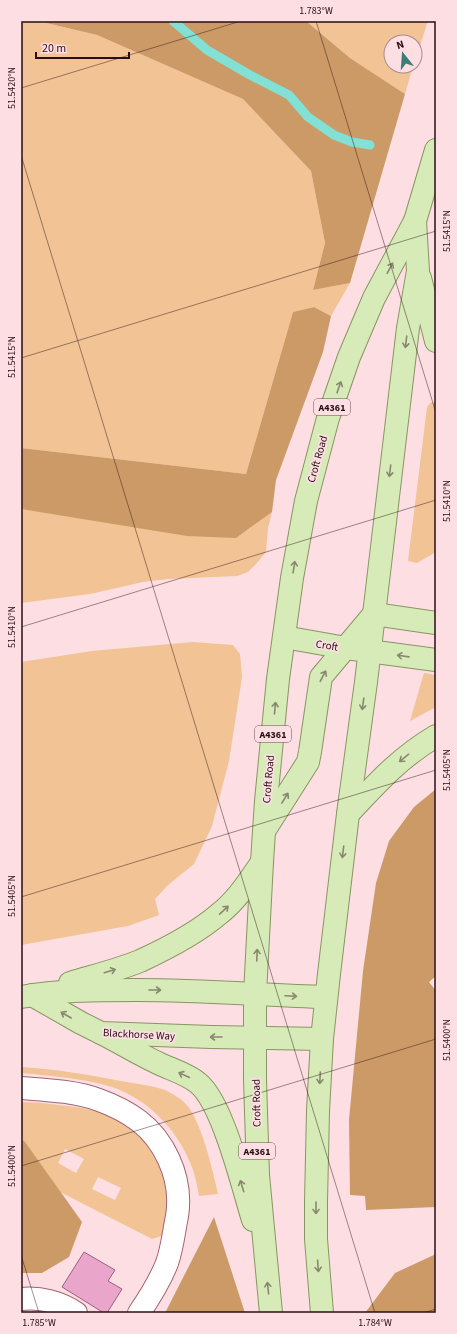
<svg xmlns="http://www.w3.org/2000/svg" width="457" height="1334" viewBox="0 0 457 1334" font-family="'Source Sans 3',sans-serif">
  <style>
    .green { fill: #f2c394; fill-rule: evenodd }
    .forest { fill: #cc9a66 }
    .lines { fill: none; stroke-linecap: round; stroke-linejoin: round }
    .stream { stroke: #82e0d5; stroke-width: 9 }
    .building { fill: #eaa6ca; stroke: #9b6080 }
    .minor-casing { stroke: #a46270; stroke-width: 24 }
    .major-casing { stroke: #899562; stroke-width: 24 }
    .minor { stroke: #fff; stroke-width: 22 }
    .major { stroke: #d7ebb9; stroke-width: 22 }
    .oneway { stroke: #89886f }
    .ticks { fill: none; stroke: #290f15; stroke-width: 1; stroke-opacity: 0.45 }
    .labels { text-anchor: middle; stroke-width: 3.5; stroke-linejoin: round; paint-order: stroke }
    .shield { fill: #fddee3; stroke: #694d53; stroke-width: 1 }
    .shield-label { font-size: 10px; font-weight: bold; fill: #290f15 }
    .street-label { font-size: 11px; fill: #290f15; stroke: #fddee3 }
    .neatline { fill: none; stroke: #290f15; stroke-width: 1.5 }
    .ticks-label { font-size: 10px; text-anchor: middle; fill: #290f15 }
  </style>
  <rect width="100%" height="100%" fill="#fddee3"/>
  <!-- green -->
  <g class="green">
    <path d="M21,21h17l59,14 146,64 68,72 14,72 -12,47 37,-7 -19,33 -17,-9 -21,5 -47,162 -225,-26z"/>
    <path d="M306,21h122l-13,40v-19h-24v24h22l-8,28 -55,-36z"/>
    <path d="M431,402l5,1v149l-19,11 -9,-2 19,-154z"/>
    <path d="M21,509l215,29 36,-26 -4,16 -2,24 -10,12 -8,8 -11,4 -69,3 -25,3 -53,12 -69,9z"/>
    <path d="M193,642l40,3 7,9 2,23 -13,84 -17,65 -18,38 -26,21 -13,14 4,16 -31,11 -107,19v-283l71,-11z"/>
    <path d="M424,673l12,2v32l-26,14z"/>
    <path d="M21,1067c35,2 70,8 105,15 13,2 27,4 39,8 6,3 15,8 20,13 16,16 28,68 33,91l-19,2c-2,-13 -5,-26 -11,-38 -14,-32 -43,-60 -76,-71 -29,-9 -61,-11 -91,-14z"/>
    <path d="M21,1102c12,0 24,1 37,3 54,5 95,22 107,81 1,7 3,15 4,22 0,8 -3,18 -4,27l-13,4 -131,-67zM65,1149l19,10 -8,14 -18,-10zM98,1177l23,11 -6,12 -23,-11z"/>
  </g>
  <!-- forest -->
  <g class="forest">
    <path d="M38,21h268l44,37 55,36 -55,189 -37,7 12,-47 -14,-72 -68,-72 -146,-64z"/>
    <path d="M314,307l17,9 -8,36 -47,128 -4,32 -36,26 -49,-2 -166,-27v-61l225,26 47,-162z"/>
    <path d="M436,789v187l-7,6 7,9v216l-70,3 -1,-14 -15,-1 -1,-75 14,-149 13,-88 13,-42 25,-34z"/>
    <path d="M21,1139l4,3 57,80 -13,35 -27,16h-21z"/>
    <path d="M214,1217l31,96h-80z"/>
    <path d="M436,1254v59h-71l30,-40z"/>
  </g>
  <g class="lines">
    <!-- stream -->
    <path class="stream" d="M173,21l34,29 43,25 39,20 19,22 26,18 18,7 18,3"/>
  </g>
  <!-- building -->
  <path class="building" d="M84,1252l31,18 -7,11 14,8 -15,24h-3l-42,-26z"/>
  <g class="lines">
    <!-- minor casing -->
    <g class="minor-casing">
      <g id="minor">
        <path d="M21,1088c26,2 53,3 78,12 14,5 28,12 40,21 25,19 41,54 39,85 0,7 -2,15 -3,21 -2,12 -4,25 -8,36 -7,18 -17,34 -28,50"/>
        <path d="M21,1299c19,-2 39,3 55,14"/>
      </g>
    </g>
    <!-- major casing -->
    <g class="major-casing">
      <g id="major">
        <path d="M420,278l16,63"/>
        <path d="M374,614l62,9"/>
        <path d="M284,637l62,11 90,12"/>
        <path d="M348,814c29,-31 51,-56 88,-78"/>
        <path d="M266,828l42,-66 2,-10 11,-75 53,-63"/>
        <path d="M70,983c23,-7 48,-13 70,-22 26,-12 57,-28 79,-47 18,-14 30,-33 43,-52"/>
        <path d="M32,995l49,28 20,10 110,4 111,2"/>
        <path d="M21,997c38,-7 77,-7 116,-7 63,0 126,5 189,7"/>
        <path d="M101,1033c20,10 39,22 59,31 13,6 27,10 38,19 25,20 45,105 55,137"/>
        <path d="M271,1313l-13,-138 -3,-95v-86l7,-132 4,-61 12,-122 14,-101 14,-77 22,-83 21,-61 25,-59 41,-77 21,-71"/>
        <path d="M322,1313l-6,-74v-37l2,-91 4,-72 7,-65 19,-160 18,-132 42,-354 10,-57 -3,-50"/>
      </g>
    </g>
    <!-- minor -->
    <use href="#minor" class="minor"/>
    <!-- major -->
    <use href="#major" class="major"/>
  </g>
  <!-- one-way arrows -->
  <defs><path id="oneway-shaft" d="M-6 0H5M1.5-3L5.5 0L1.5 3" fill="none" stroke-width="1.6" stroke-linecap="round" stroke-linejoin="round"/></defs>
  <g class="oneway">
    <use href="#oneway-shaft" transform="translate(390 268) rotate(-62)"/>
    <use href="#oneway-shaft" transform="translate(406 342) rotate(97)"/>
    <use href="#oneway-shaft" transform="translate(339 387) rotate(-71)"/>
    <use href="#oneway-shaft" transform="translate(390 471) rotate(97)"/>
    <use href="#oneway-shaft" transform="translate(294 567) rotate(-81)"/>
    <use href="#oneway-shaft" transform="translate(403 656) rotate(-172)"/>
    <use href="#oneway-shaft" transform="translate(323 676) rotate(-62)"/>
    <use href="#oneway-shaft" transform="translate(363 704) rotate(98)"/>
    <use href="#oneway-shaft" transform="translate(275 708) rotate(-85)"/>
    <use href="#oneway-shaft" transform="translate(404 758) rotate(141)"/>
    <use href="#oneway-shaft" transform="translate(285 798) rotate(-58)"/>
    <use href="#oneway-shaft" transform="translate(343 852) rotate(97)"/>
    <use href="#oneway-shaft" transform="translate(224 910) rotate(-43)"/>
    <use href="#oneway-shaft" transform="translate(257 955) rotate(-88)"/>
    <use href="#oneway-shaft" transform="translate(110 971) rotate(-17)"/>
    <use href="#oneway-shaft" transform="translate(155 990)"/>
    <use href="#oneway-shaft" transform="translate(291 996) rotate(3)"/>
    <use href="#oneway-shaft" transform="translate(66 1015) rotate(-150)"/>
    <use href="#oneway-shaft" transform="translate(216 1037) rotate(-180)"/>
    <use href="#oneway-shaft" transform="translate(184 1075) rotate(-155)"/>
    <use href="#oneway-shaft" transform="translate(320 1078) rotate(93)"/>
    <use href="#oneway-shaft" transform="translate(242 1186) rotate(-107)"/>
    <use href="#oneway-shaft" transform="translate(316 1208) rotate(90)"/>
    <use href="#oneway-shaft" transform="translate(318 1266) rotate(86)"/>
    <use href="#oneway-shaft" transform="translate(268 1288) rotate(-96)"/>
  </g>
  <!-- ticks -->
  <path class="ticks" d="M316,21l120,392M21,88l220,-67M21,155l354,1158M21,358l415,-127M21,627l415,-127M21,897l415,-127M21,1166l415,-127M21,1255l18,58M423,1313l13,-4"/>
  <g class="labels">
    <!-- shield labels -->
    <g class="shield">
      <rect x="314" y="399" width="36" height="16" rx="3"/>
      <rect x="255" y="726" width="36" height="16" rx="3"/>
      <rect x="239" y="1143" width="36" height="16" rx="3"/>
    </g>
    <g class="shield-label">
      <text x="332" y="411">A4361</text>
      <text x="273" y="738">A4361</text>
      <text x="257" y="1155">A4361</text>
    </g>
    <!-- street labels -->
    <g class="street-label">
      <text transform="translate(317 459) rotate(-74)" y="4">Croft Road</text>
      <text transform="translate(327 645) rotate(9)" y="4">Croft</text>
      <text transform="translate(268 779) rotate(-85)" y="4">Croft Road</text>
      <text transform="translate(139 1034) rotate(3)" y="4">Blackhorse Way</text>
      <text transform="translate(256 1103) rotate(-91)" y="4">Croft Road</text>
    </g>
  </g>
  <!-- border -->
  <rect width="457" height="1334" fill="none" stroke="#fddee3" stroke-width="44"/>
  <!-- north arrow -->
  <g transform="translate(403 54) rotate(343)"><circle r="19" fill="#fddee3" stroke="#a88b91"/>
  <path d="M0-3L7 15L0 10L-7 15Z" fill="#387f77"/>
  <text y="-6" font-size="11" font-weight="bold" text-anchor="middle" fill="#290f15">N</text>
  </g>
  <!-- scale -->
  <path d="M36 52v6h93v-6" fill="none" stroke="#290f15" stroke-width="2"/>
  <text x="42" y="52" font-size="12" fill="#290f15" stroke="#fddee3" stroke-width="3" paint-order="stroke">20 m</text>
  <rect x="22" y="22" width="413" height="1290" class="neatline"/>
  <g class="ticks-label">
    <text x="316" y="14">1.783°W</text>
    <text transform="translate(11 88) rotate(-90)" y="4">51.5420°N</text>
    <text transform="translate(446 231) rotate(-90)" y="4">51.5415°N</text>
    <text transform="translate(11 357) rotate(-90)" y="4">51.5415°N</text>
    <text transform="translate(446 501) rotate(-90)" y="4">51.5410°N</text>
    <text transform="translate(11 627) rotate(-90)" y="4">51.5410°N</text>
    <text transform="translate(446 770) rotate(-90)" y="4">51.5405°N</text>
    <text transform="translate(11 896) rotate(-90)" y="4">51.5405°N</text>
    <text transform="translate(446 1040) rotate(-90)" y="4">51.5400°N</text>
    <text transform="translate(11 1166) rotate(-90)" y="4">51.5400°N</text>
    <text x="39" y="1326">1.785°W</text>
    <text x="375" y="1326">1.784°W</text>
  </g>
</svg>
